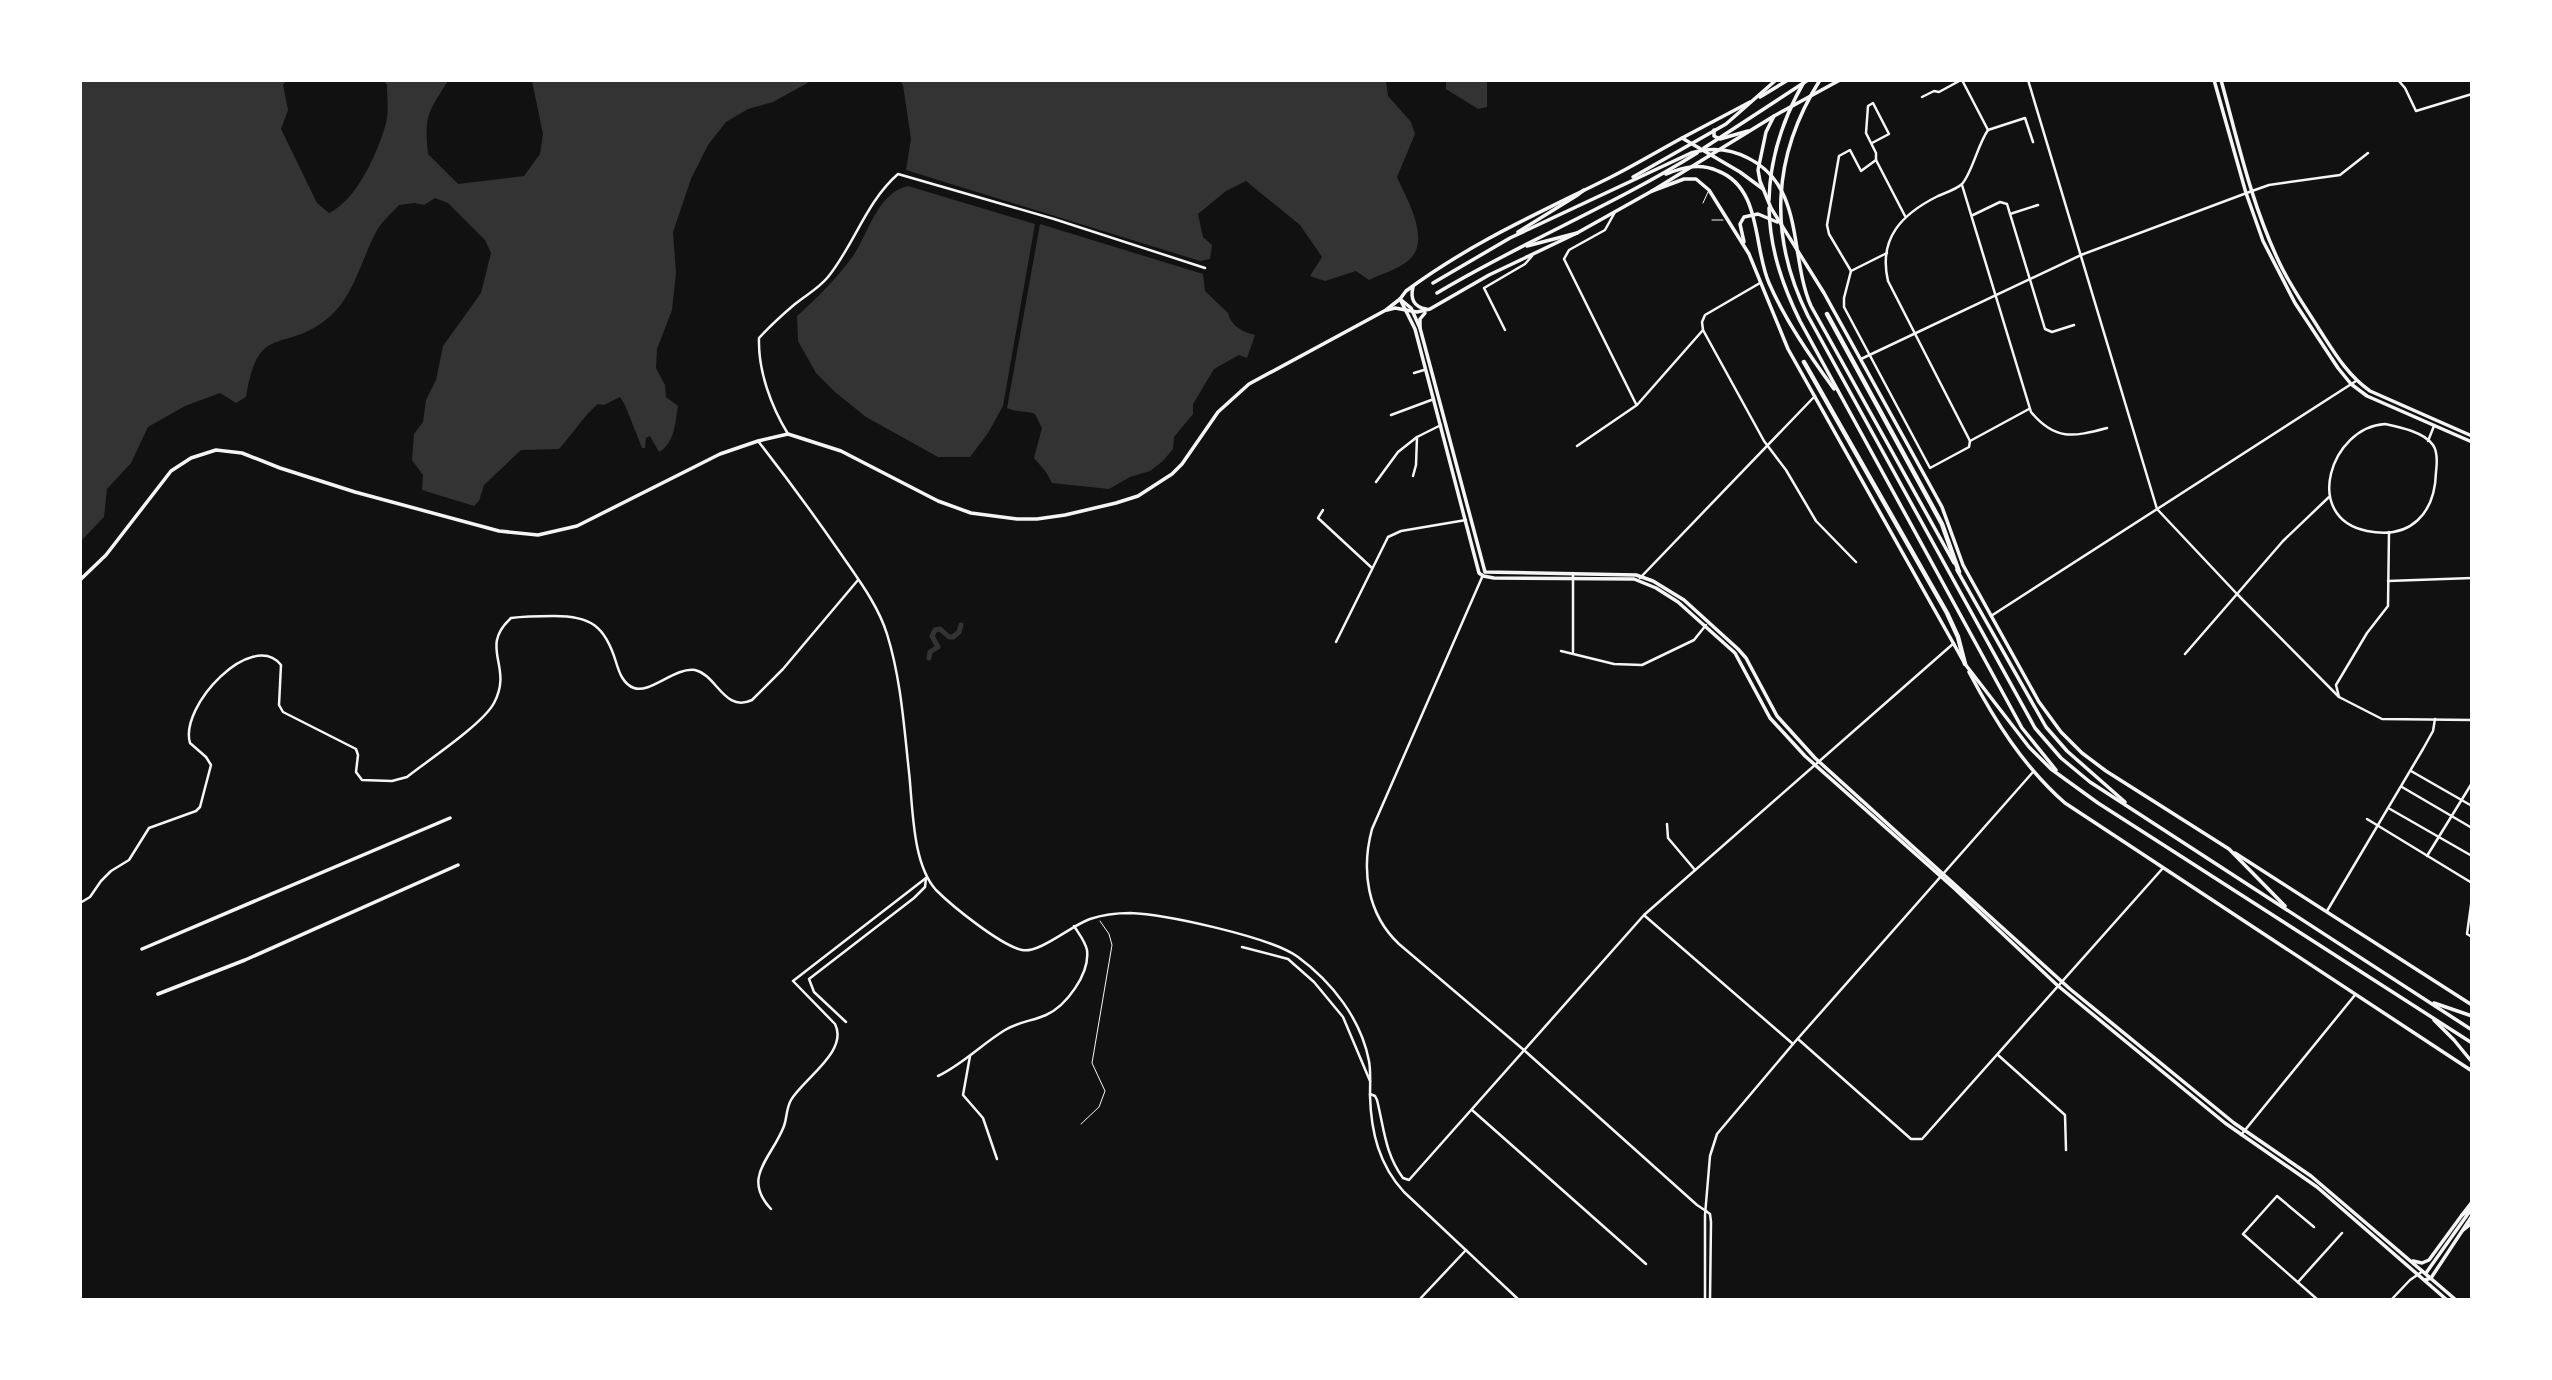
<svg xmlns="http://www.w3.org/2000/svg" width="2552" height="1380" viewBox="0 0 2552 1380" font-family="Cabin,sans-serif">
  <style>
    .water { fill: #333 }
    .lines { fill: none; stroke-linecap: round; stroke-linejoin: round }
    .canal { stroke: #333; stroke-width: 5 }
    .service { stroke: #f5f5f5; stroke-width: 1 }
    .minor { stroke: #f5f5f5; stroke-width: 2.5 }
    .tertiary { stroke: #f5f5f5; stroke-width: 2.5 }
    .secondary { stroke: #f5f5f5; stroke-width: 3.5 }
    .primary { stroke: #f5f5f5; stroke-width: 3.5 }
    .trunk { stroke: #f5f5f5; stroke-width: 3.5 }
    .motorway { stroke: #f5f5f5; stroke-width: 4.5 }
  </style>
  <rect width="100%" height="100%" fill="#111"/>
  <!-- water -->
  <g class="water">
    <path d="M81,80l205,1 -3,4 5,25 -7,19 36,74 12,10c28,-13 49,-61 57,-90 3,-11 1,-26 1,-38l-3,-4h64c-20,31 -24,35 -20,73l30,30 66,-8 16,-22 3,-20 -11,-53h279l-38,21 -25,7 -22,13 -18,23 -17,34 -18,53 3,41 -4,37 -15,39 -1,19 9,17 1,12 12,9c-3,17 -3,37 -19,46l-9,-16 -4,2 -1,10h-3l-17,-43 -5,-8 -16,8 -6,-1c-14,11 -26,31 -39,45l-38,1 -37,35 -5,16 -5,5 -52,-16 1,-15 -11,-15 2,-26 9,-12 3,-22 10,-20 7,-34 38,-53 10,-40 -6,-13 -37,-37 -13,-5 -11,7 -9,-2 -16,2c-8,9 -19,18 -24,29 -14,27 -22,64 -47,84 -44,37 -70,2 -82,79l-10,6 -16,-10 -35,13 -37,21 -17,36 -24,26 -3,28 -23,24z"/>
    <path d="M900,81h486l2,15 23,26 4,12 -18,43c9,21 35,63 12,83 -10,9 -28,14 -40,20l-13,-9 -31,10 -15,-5 12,-19 -22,-32 -54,-44 -20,10 -28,23 5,23 9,8 -2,14 -10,2 -294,-91 5,-31 -8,-54z"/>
    <path d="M1446,81h41v26l-9,2 -32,-20z"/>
    <path d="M908,186l127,38 -32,182 -15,27 -18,24h-32l-72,-40 -31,-25 -19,-19 -18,-32 -1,-25c20,-18 40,-38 56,-60 16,-23 24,-63 55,-70z"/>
    <path d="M1040,224l163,50 2,17 23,22c3,13 15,19 27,22l-8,23 -8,-3 -25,14 -21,35v10l-19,23 -1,12 -10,12 -13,10 -20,6 -21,12 -57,-6 -6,-11 -12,-14 8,-30 -7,-14c-10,-4 -18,-1 -28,-6z"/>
  </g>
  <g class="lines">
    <!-- canal -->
    <path class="canal" d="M929,658l1,-6 8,-5 -6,-11 3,-6 5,-1 9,8h4l6,-5 2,-7"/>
    <!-- service -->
    <g class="service">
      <path d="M1703,203l5,-11"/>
      <path d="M1712,220h11"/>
      <path d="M1081,1124l18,-17 6,-16 -13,-28 20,-118 -3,-11 -9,-13"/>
    </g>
    <!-- minor -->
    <g class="minor">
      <path d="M1962,80l26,50"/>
      <path d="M2398,80l7,8 11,23 56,-17"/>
      <path d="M1922,97l12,-6 5,1 22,-12"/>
      <path d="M1876,160l29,56"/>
      <path d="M1962,185l69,227c24,29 42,25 76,16"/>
      <path d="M2252,191l17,-6 71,-10 28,-22"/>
      <path d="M1615,212l-10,18 -36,20 -5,9 72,145"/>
      <path d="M2010,214l28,-9"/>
      <path d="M1973,215l27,-13 7,2 38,125 7,3 22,-7"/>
      <path d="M1887,253l-36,18 -7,27v9l86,161 39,-21 1,-6 59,-32"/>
      <path d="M1851,271l-22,-37 -2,-9 12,-69 11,-6 11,21 15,-11v-7l-10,-20 2,-27 5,-3 16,31 -17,9"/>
      <path d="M1505,330l-21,-42 41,-24 7,-8"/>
      <path d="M1703,330l61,111 22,29 30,51 40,41"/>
      <path d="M1861,359l220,-104"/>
      <path d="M1414,373l10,-3"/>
      <path d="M1391,415l43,-16"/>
      <path d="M2385,424c14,3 39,8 48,21 5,7 4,19 3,27 -1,41 -25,68 -69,59 -66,-13 -36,-104 18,-107z"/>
      <path d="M788,434c-17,-28 -30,-63 -29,-96 11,-12 23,-23 36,-34 11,-9 23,-15 33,-27 26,-32 38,-75 70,-103l156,45 151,49"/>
      <path d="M1970,441l-82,-160c-10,-43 14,-67 50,-85 7,-3 19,-7 24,-12 10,-11 16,-40 26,-54l37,-12 8,24"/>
      <path d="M2428,441l6,-15"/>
      <path d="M1577,446l60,-41 66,-75 -1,-8 3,-7 55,-32"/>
      <path d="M1413,476l3,-11 1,-28 24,-12"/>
      <path d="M1376,482l22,-30 19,-15"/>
      <path d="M1323,510l-5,8 54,50"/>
      <path d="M2388,581l84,-3"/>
      <path d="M1336,642l52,-105 13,-6 65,-11"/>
      <path d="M1561,651l53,13 28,1 52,-25 12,-15"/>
      <path d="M1573,652v-79"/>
      <path d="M2185,654l98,-113 46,-44"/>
      <path d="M2339,697l-3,-12 31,-52 21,-27 1,-74"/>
      <path d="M2411,771l61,35"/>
      <path d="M2402,787l70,41"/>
      <path d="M2390,809l82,47"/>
      <path d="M2367,819l105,64"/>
      <path d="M1667,824l1,14 27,32"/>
      <path d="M2427,856l45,-73"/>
      <path d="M2472,898l-5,36 5,3"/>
      <path d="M80,903l10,-6 11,-16 10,-10 18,-11 20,-32 47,-17 4,-4 11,-42 -5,-8 -16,-14c-11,-37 62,-114 91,-78l-2,40 4,7 73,37 2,6 -2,17 6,8 30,1 15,-4c20,-16 76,-53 87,-74 20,-37 -16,-55 17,-85 15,-2 29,-2 43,-2 37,0 51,10 62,46 3,10 7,22 18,26 16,6 41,-21 61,-18 22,5 29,43 57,30l31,-31 75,-89"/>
      <path d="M2327,911l96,-162 10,-18 2,-12"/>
      <path d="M1645,916l148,128"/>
      <path d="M1242,947l46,12 26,23 29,35 27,64"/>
      <path d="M846,1022l-32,-30 -5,-13 105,-81 11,-11 1,-9"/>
      <path d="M1798,1039l113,100h11l241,-271"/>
      <path d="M1998,1055l67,60 1,35"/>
      <path d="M970,1056l-7,39 20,23 14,41"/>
      <path d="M938,1076c25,-12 44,-32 67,-46 13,-8 27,-9 41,-15 20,-9 44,-41 41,-65 -2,-9 -8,-16 -13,-24"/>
      <path d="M1472,1110l174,154"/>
      <path d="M2241,1135l114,-140"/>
      <path d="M771,1209c-30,-32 1,-51 13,-83 3,-8 2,-17 7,-26 12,-21 58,-49 44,-76l-42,-43 133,-103"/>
      <path d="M2314,1227l-37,-31 -34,38 75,66"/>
      <path d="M2298,1282l44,-49"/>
      <path d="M1419,1300l47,-50"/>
      <path d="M2391,1300l19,-20 13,-9"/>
    </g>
    <!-- tertiary -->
    <g class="tertiary">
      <path d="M2028,80l129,429 80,85 102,103 43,22 90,1"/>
      <path d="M2081,255l171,-64"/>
      <path d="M758,441c29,37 56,74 83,113 17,25 37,51 46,80 14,45 17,93 22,138 4,36 3,91 27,118 16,16 64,55 86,60 17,4 50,-25 68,-31 12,-4 26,-6 40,-6 34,1 141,24 168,44 34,25 63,62 71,104 2,11 1,23 1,35 1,36 9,69 34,96l115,108"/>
      <path d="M1483,575l-111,254c-11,41 -5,85 27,115l126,107 172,154 9,6"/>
      <path d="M1640,578l175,-182"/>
      <path d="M1991,616l365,-235"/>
      <path d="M1370,1094l5,2 2,4c7,28 8,54 26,78l6,2 235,-265 310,-272"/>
      <path d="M1706,1211l4,3 1,8 -1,78"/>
      <path d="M1705,1300v-85l5,-59 7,-22 76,-90 240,-272"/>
    </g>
    <!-- secondary -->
    <g class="secondary">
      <path d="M2214,80l32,113 17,48 32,62 43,65 13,16 16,12 105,46"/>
      <path d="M2221,80c17,62 31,126 59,184 11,23 26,44 39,65 15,23 28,46 51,62l102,45"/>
      <path d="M1400,299l11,9 9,20 65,244 151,3 17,6 31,19 54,49 8,9 31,58 38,42 255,231 164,134 77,53 145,124"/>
      <path d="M1400,299l15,30 64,244 4,3 11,2 140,1 22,9 22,14 57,51 35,65 35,38 150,133 102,96 168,138 92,64 130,113"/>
      <path d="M2413,1261l9,2 7,-3 33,-45 10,-7"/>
      <path d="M2426,1273l44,-62"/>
      <path d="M2425,1280l6,-2 41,-62"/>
    </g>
    <!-- primary -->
    <g class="primary">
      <path d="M1413,287c-3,12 1,20 13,22"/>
      <path d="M1387,310l8,-2 22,4 13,-3 59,-34 88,-42 75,-42 122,-75"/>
      <path d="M1420,328v-9l5,-6"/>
      <path d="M80,580l26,-25 65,-84 20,-13 25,-8 26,3 38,15 75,24 144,39 39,4 39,-9 143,-72 38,-13 30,-7 53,17 97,50 33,12 46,6h20l28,-4 51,-12 22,-7 34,-22 10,-10 36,-52 31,-28 137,-74 14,-11 6,-8c66,-49 133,-78 205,-114 24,-12 47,-26 71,-39l58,34 23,17"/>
      <path d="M1969,672c26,49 54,94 96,131l407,268"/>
      <path d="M2235,853l237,152"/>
      <path d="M2462,1215l10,-13"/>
      <path d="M2462,1231l10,-8"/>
    </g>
    <!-- trunk -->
    <g class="trunk">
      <path d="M1820,80c-48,76 -52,156 -12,236l227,412 26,30 29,24 382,248"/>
      <path d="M1840,80l-66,36 -8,16 -8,38 2,11 11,27 53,85 118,214 21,58 76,137 22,30 21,21 24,18 123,78 56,57"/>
      <path d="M1760,97l28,-17"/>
      <path d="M1714,130v6l6,3 28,-8"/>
      <path d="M1682,138l68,-36"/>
      <path d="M1704,148l104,-68"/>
      <path d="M1666,174c18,-7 34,-11 52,-3 44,17 35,76 51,112 16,37 41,73 65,106"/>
      <path d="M1633,177l93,-53 50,-44"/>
      <path d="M1652,191l32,-12h12l13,11 40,64 39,95 177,315 64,83 22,22 47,34 374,240"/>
      <path d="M1769,200c1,-43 14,-82 36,-120"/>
      <path d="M1769,208c1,41 13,76 31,113l222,407 34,42"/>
      <path d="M1518,232l58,-36 8,-6"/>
      <path d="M1744,242l-4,-18 4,-7 14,-3 19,8"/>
      <path d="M1527,246l50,-13"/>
      <path d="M1433,283l77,-45 181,-85c20,-6 38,-5 57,5 57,28 41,98 63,148l143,257"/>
      <path d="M1437,293c85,-51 177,-88 260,-140"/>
      <path d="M1957,570l89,157 21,24 58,51"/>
      <path d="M142,949l308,-131"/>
      <path d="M158,994l87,-34 213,-95"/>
      <path d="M2434,1003l38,13"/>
      <path d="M2434,1020l20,20 18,22"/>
    </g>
    <!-- motorway -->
    <g class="motorway">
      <path d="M1827,314l115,210 17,48"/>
      <path d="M1804,362l143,251 11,24 7,27"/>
    </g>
  </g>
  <!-- border -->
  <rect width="2552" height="1380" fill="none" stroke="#ffffff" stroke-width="164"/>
</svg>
